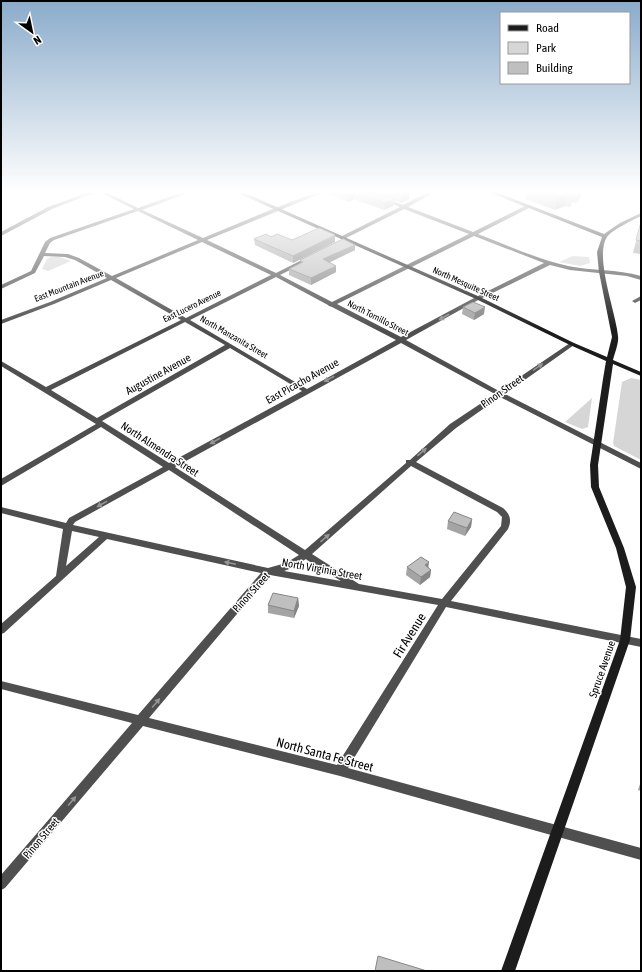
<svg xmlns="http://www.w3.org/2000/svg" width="642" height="972" viewBox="0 0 642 972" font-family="'Asap Condensed',sans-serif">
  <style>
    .green { fill: #d6d6d6 }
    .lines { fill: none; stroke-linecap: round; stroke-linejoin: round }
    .street { fill: #4f4f4f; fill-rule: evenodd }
    .secondary { fill: #1c1c1c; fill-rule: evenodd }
    .wall { fill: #a4a4a4 }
    .shaded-wall { fill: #868686 }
    .building { fill: #bfbfbf; stroke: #868686 }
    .oneway { fill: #959595 }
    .labels { text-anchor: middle; stroke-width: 3; stroke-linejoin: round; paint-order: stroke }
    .far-street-label { font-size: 9px; fill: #000; stroke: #fff }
    .street-label { font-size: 11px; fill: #000; stroke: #fff }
    .near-street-label { font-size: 13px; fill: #000; stroke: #fff }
  </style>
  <rect width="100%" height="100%" fill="#fff"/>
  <!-- green -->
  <g class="green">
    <path d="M573,256l16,1 1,6 -10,3 -21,-4z"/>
    <path d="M51,257h9l11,4 -23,10 -6,-2 5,-10z"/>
    <path d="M631,378l10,2v80l-27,-14 -1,-3 9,-61z"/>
    <path d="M592,398l-4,29 -6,2 -17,-7z"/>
  </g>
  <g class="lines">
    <!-- street -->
    <g class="street">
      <path d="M86,193h8l-42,16 -51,27v-4l47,-25z"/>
      <path d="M101,193h7l30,15 42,-15h8l-46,17 61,28 72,-30 39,-15h8l-115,47 69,33 32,-16h4v2l-32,16 52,27 137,-68 -65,-25 -60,30h-4v-2l60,-30 -34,-14h7l30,12 23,-12h7l-25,14 65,25 52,-26h4v2l-51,26c29,11 59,25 90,32 24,5 49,3 73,10v4l-14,-4 -57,-6 -20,-5 -70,34 -74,41 93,51 71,-48h4v2l-69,49 136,69v6l-141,-72 -44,31 -40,34 87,46c7,6 9,12 5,21l-57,72 190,38v8l-195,-40 -98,161 293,80v12l-301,-84 -197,-50 -138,162 -4,2v-15l131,-152 -131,-34v-8l137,34 123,-142 -154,-34 -103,94 -3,1v-10l55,-48 7,-47 -62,-16v-6l65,16 3,-5 94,-51 -62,-40 -100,59v-7l95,-55 -95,-58v-5l45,26 135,-67 -70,-40 -57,24 -53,20v-4l49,-18 57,-24 -32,-18 -10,-3 -21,-1 -9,17 -34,16v-4l30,-14 14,-29 5,-4 84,-29zM138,211l60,29 -86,36 -33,-18 -11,-4 -23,-1 5,-10 4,-3zM474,236l70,27 -68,34 -75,40 -64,-33zM202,242l69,33 -85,43 -70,-40zM276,277l52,28 1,1 3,1 64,33 -89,49 -117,-69zM185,322l40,23 -128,73 -46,-28zM401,343l94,51 -45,30 -40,36h-4v3l-101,87 -130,-83zM230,348l72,43 -133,72 -67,-42zM411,466l86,46 5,5 -1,9 -59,73 -83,-15 -47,-30zM169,470l130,85 -13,8 -18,5 -195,-43 2,-3zM72,531l27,6 -33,29zM306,559l1,1 34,21 -57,-10 8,-3zM270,575l168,30 -101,160 -188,-47z"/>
      <path d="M641,296v4l-6,3 -3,-2z"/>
    </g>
    <!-- secondary -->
    <path class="secondary" d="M238,193h7l235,104 94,46 33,14 5,-20 -13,-65 -2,-20 5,-15 -111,-44h7l106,41 16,-11 21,-10v3c-8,4 -29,14 -34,21 -13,19 9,76 11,99 1,7 -3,16 -5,24l28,12v4l-28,-12 -15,101 1,22 25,61 12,39 -6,53 -115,331h-14l119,-331 6,-53 -10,-39 -25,-61 -1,-22 13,-86 3,-18 -36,-16 -94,-46z"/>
  </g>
  <!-- wall -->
  <g class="wall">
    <path d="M330,193h79v6l-8,4 -7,-3 -1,6 -9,4 -30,-11 -5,3 -19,-8z"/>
    <path d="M526,193h56l-5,10 -5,-1 -2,5 -5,-1 -10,4 -30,-11z"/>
    <path d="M640,225h1v29l-8,-1z"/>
    <path d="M271,237l21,3 43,2 -42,21 -38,-18 -1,-6z"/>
    <path d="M355,245v5l-26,13 7,9 -25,13 -22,-10v-6l12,-6 -1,-3z"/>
    <path d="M463,307l21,7 -10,6 -12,-6z"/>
    <path d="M472,519l-1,8 -6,9 -18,-7 1,-8z"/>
    <path d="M407,567h21l3,3 -1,7 -10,8 -14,-10z"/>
    <path d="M298,598l1,8 -5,12 -26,-5v-8z"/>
    <path d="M641,781v10l-3,-1z"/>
  </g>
  <!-- shaded-wall -->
  <g class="shaded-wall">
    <path d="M352,193h3l-1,6 -5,3v-7z"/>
    <path d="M405,193h4v6l-8,4v-7z"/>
    <path d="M568,193l-3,13 -10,4 2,-12z"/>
    <path d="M573,193h1l-2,9 -2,5z"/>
    <path d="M579,193h3l-5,10z"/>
    <path d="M394,199l-1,7 -9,4 1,-7z"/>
    <path d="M335,235v7l-42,21v-7z"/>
    <path d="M355,245v5l-32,15v-6z"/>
    <path d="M336,266v6l-25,13v-7z"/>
    <path d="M485,307l-1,7 -10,6 1,-7z"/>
    <path d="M472,519l-1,8 -6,9 2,-8z"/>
    <path d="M429,562l-1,8 -3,-5z"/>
    <path d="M431,570l-1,7 -10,8 1,-8z"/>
    <path d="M298,598l1,8 -5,12v-7z"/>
  </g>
  <!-- building -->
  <g class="building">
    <path d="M358,193h22l14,6 -9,4z"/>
    <path d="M396,193h11l-6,3z"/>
    <path d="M545,193h23l-11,5z"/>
    <path d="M640,225h1v16l-5,-1z"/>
    <path d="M319,228l16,7 -42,21 -39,-17 12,-5 5,3 6,-3 15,6z"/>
    <path d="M343,239l12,6 -32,14 13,7 -25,12 -22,-9 14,-7 -3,-2z"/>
    <path d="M473,302l12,5 -10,6 -12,-6z"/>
    <path d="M454,512l18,7 -5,9 -19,-7z"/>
    <path d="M421,557l8,5 -4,3 6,5 -10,7 -14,-10z"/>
    <path d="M273,593l25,5 -4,13 -26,-6z"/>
    <path d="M378,956l49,15h-52z"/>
  </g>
  <!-- one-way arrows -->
  <defs><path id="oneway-solid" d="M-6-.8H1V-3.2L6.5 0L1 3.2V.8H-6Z"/></defs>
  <g class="oneway">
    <use href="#oneway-solid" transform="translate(444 317) rotate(151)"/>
    <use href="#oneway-solid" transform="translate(538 367) rotate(-34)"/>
    <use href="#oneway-solid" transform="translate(329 379) rotate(152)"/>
    <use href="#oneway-solid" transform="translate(215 441) rotate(151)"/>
    <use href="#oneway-solid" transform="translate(422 452) rotate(-40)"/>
    <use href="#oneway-solid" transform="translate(102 504) rotate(151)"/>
    <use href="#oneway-solid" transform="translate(325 538) rotate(-41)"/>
    <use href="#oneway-solid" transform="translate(230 563) rotate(-168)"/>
    <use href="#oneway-solid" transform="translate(156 703) rotate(-50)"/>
    <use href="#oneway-solid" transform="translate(72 801) rotate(-50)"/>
  </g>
  <!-- sky -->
  <linearGradient id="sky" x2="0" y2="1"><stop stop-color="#8aabca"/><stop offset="0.58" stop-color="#fff"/><stop offset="1" stop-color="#fff" stop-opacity="0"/></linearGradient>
  <rect width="642" height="330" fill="url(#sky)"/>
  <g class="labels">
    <!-- far-street labels -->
    <g class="far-street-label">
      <text transform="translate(466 284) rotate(24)" y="3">North Mesquite Street</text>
      <text transform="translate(69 286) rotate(-21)" y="3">East Mountain Avenue</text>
      <text transform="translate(192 306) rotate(-26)" y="3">East Lucero Avenue</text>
      <text transform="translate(378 318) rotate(27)" y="3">North Tornillo Street</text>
      <text transform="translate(234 337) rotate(30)" y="3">North Manzanita Street</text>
    </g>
    <!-- street labels -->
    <g class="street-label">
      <text transform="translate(158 374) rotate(-29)" y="4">Augustine Avenue</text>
      <text transform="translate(302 381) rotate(-29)" y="4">East Picacho Avenue</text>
      <text transform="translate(502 391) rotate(-35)" y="4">Pinon Street</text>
      <text transform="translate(160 449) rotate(33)" y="4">North Almendra Street</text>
      <text transform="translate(322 569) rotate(10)" y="4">North Virginia Street</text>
      <text transform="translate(251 592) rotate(-48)" y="4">Pinon Street</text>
      <text transform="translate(602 669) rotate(-71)" y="4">Spruce Avenue</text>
      <text transform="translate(41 838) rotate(-50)" y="4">Pinon Street</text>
    </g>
    <!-- near-street labels -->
    <g class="near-street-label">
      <text transform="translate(409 635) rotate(-58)" y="5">Fir Avenue</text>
      <text transform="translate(325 754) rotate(15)" y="5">North Santa Fe Street</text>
    </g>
  </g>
  <!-- border -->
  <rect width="642" height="972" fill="none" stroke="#000000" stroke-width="4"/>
  <!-- legend -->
  <rect x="500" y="12" width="130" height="72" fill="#ffffff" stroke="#999999"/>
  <rect x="508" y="25" width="20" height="6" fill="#1c1c1c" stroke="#999999"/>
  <text x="536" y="32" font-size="12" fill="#000000">Road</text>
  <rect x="508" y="42" width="20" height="12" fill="#d6d6d6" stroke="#999999"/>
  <text x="536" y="52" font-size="12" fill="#000000">Park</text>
  <rect x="508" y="62" width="20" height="12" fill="#bfbfbf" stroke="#999999"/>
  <text x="536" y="72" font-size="12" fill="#000000">Building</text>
  <!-- north arrow -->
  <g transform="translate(32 32) rotate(147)" stroke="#ffffff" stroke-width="3" paint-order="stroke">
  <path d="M0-3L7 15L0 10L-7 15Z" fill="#000000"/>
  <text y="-6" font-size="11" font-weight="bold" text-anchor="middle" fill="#000000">N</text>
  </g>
</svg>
